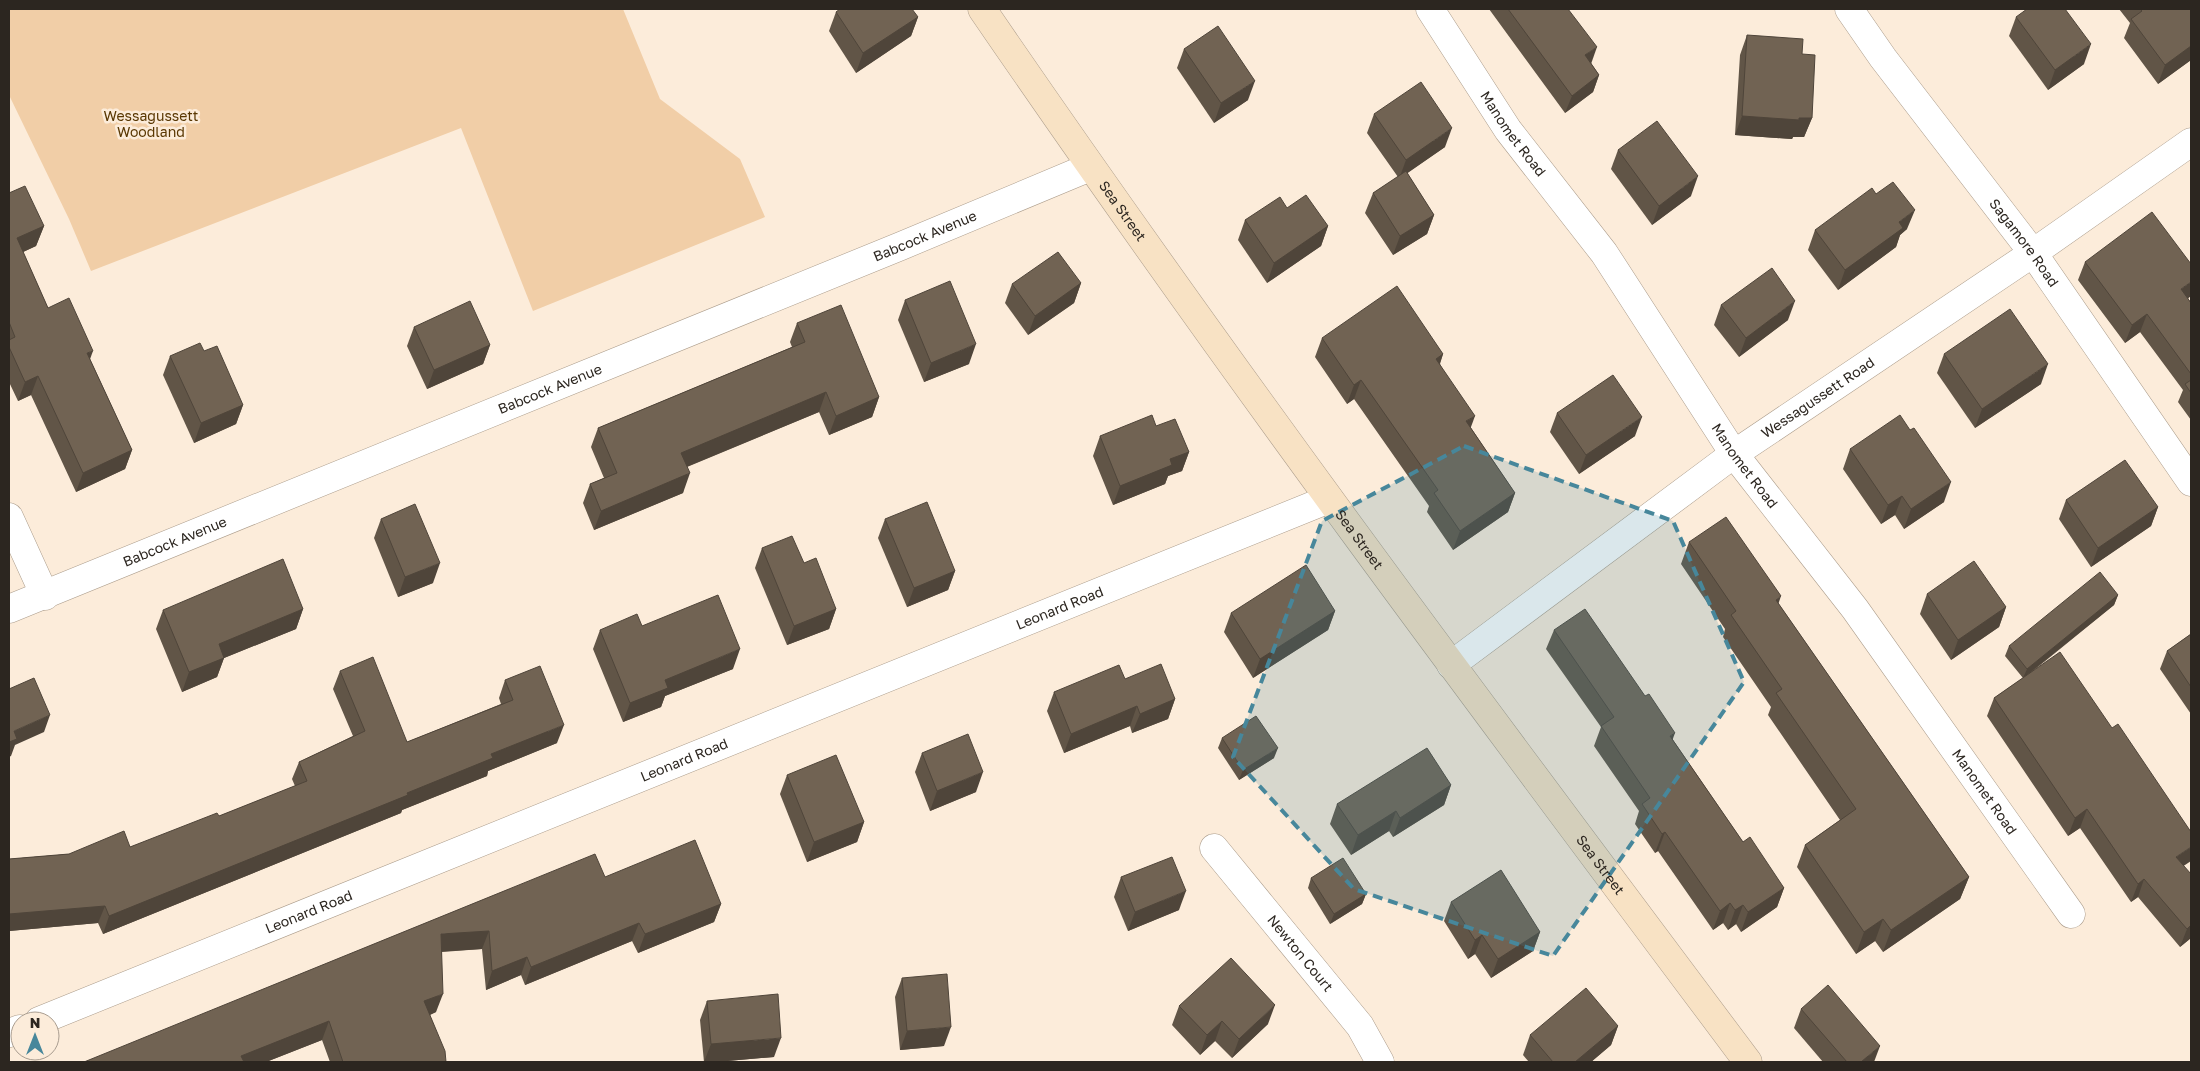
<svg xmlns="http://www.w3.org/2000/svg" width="2200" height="1071" viewBox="0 0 2200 1071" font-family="'Golos Text',sans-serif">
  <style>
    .green { fill: #f1cea7 }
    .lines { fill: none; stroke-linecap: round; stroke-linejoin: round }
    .street-casing { stroke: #ac9d8c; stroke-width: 29 }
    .secondary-casing { stroke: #ac9d8c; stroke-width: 29 }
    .street { stroke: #fff; stroke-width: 28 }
    .secondary { stroke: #f8e2c4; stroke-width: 28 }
    .wall { fill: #615547 }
    .shaded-wall { fill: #4f453a }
    .building { fill: #716353; stroke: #4f453a }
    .marked { fill: #47879b; fill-opacity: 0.2; stroke: #47879b; stroke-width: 4; stroke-dasharray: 10 6; stroke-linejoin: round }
    .labels { text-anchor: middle; stroke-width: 5; stroke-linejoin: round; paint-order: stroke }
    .park-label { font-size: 14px; fill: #593702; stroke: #fcecda }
    .street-label { font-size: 14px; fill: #2c2620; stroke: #fcecda }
  </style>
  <rect width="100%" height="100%" fill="#fcecda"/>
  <!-- green -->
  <path class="green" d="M9,9h614l37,90 80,60 25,58 -232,94 -72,-183 -370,143 -22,-52 -60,-124z"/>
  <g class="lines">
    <!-- street casing -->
    <g class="street-casing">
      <g id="street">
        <path id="s1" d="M1430,9l78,121 96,123 130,201 121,155 216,305"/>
        <path id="s2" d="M1849,9l34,49 150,195 158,229"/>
        <path d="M9,517l36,79"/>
        <path id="s3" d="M9,609l892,-363 189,-79"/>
        <path id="s4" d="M1451,665l283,-211 299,-201 158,-111"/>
        <path id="s5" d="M1214,848l146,178 20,36"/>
        <path id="s6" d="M39,1021l1290,-522"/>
        <path d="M9,1033l11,-4"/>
      </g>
    </g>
    <!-- secondary casing -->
    <g class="secondary-casing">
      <g id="secondary">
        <path id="s7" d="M982,9c245,358 506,706 766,1053"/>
      </g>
    </g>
    <!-- street -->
    <use href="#street" class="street"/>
    <!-- secondary -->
    <use href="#secondary" class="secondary"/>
  </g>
  <!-- wall -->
  <g class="wall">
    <path d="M1489,9h79l23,54 8,12 -6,17 -28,21z"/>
    <path d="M2119,9h72v51l-33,24 -34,-46 6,-15z"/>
    <path d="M836,12l82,5 -7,19 -55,37 -27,-42z"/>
    <path d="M2016,17l68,47 -36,26 -39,-54z"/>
    <path d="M1747,35l55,19 10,64 -8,19h-11l-1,2 -57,-4 5,-80z"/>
    <path d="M1184,49l64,51 -34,23 -37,-55z"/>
    <path d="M1374,114l71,33 -38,26 27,42 -7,19 -34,21 -28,-42 8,-20 25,-16 -31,-44z"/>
    <path d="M1618,150l73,46 -39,29 -41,-56z"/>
    <path d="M9,193l35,33 -8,20 -13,6 25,56 42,51 42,91 -7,19 -49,23 -45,-97 -13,6 -9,-19z"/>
    <path d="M1876,194l31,35 -7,6 -4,12 -58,43 -30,-40 7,-20z"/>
    <path d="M1287,208l41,18 -7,20 -54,37 -29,-43 7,-20z"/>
    <path d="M2085,262l106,34 -3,2 3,5v117l-13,-18 5,-12 -43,-58 -15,11 -47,-63z"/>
    <path d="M1081,283l-7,20 -46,32 -23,-32 7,-19z"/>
    <path d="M905,300l64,64 -45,18 -26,-62z"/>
    <path d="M1721,305l67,15 -49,37 -25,-32z"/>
    <path d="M797,323l82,74 -7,20 -43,18 -10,-23 -132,55 -4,26 -89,37 -11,-27 7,-19 14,-6 -13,-31 7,-19 194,-81 -2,-5z"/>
    <path d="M414,327l76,18 -7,19 -56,25 -20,-43z"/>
    <path d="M1322,338l121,16 -3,10 31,64 44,65 -7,19 -55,38 -26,-38 2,-6 -75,-107 -7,5 -32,-47z"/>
    <path d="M204,351l39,54 -7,19 -42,19 -31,-68 7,-19z"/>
    <path d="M1944,354l97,30 -66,44 -38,-55z"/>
    <path d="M1557,413l78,23 -56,38 -29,-42z"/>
    <path d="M1156,426l33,26 -7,19 -14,5 -3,8 -52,21 -20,-49 7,-20z"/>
    <path d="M1910,430l34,72 -40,27 -9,-14 -14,9 -38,-55 7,-20z"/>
    <path d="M2066,500l92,7 -7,19 -60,41 -32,-48z"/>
    <path d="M381,519l52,64 -35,14 -24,-59z"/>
    <path d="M885,519l70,52 -7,19 -41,17 -29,-69z"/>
    <path d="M1689,542l89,61 191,274 -9,22 -77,53 -8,-11 -19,13 -59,-87 8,-22 35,-25 -72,-105 3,-8 -48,-70 2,-8 -44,-65z"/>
    <path d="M762,548l42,15 32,46 -7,20 -42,16 -32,-77z"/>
    <path d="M1927,594l79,13 -7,20 -48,33 -31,-46z"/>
    <path d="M2118,595l-4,10 -81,66 151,195 7,72 -11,9 -42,-50 -7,5 -51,-74 -12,8 -81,-120 7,-18 29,-20 -18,-22 4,-10z"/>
    <path d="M303,609l-7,20 -72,29 -7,19 -35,15 -26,-63 7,-19z"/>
    <path d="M1335,611l-7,19 -75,48 -29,-46 7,-19z"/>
    <path d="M642,626l91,43 -68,27 -4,11 -38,15 -30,-73 7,-19z"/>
    <path d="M1554,630l119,110 70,102 41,46 -7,19 -36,25 -5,-8 -8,6 -5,-7 -10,7 -55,-79 -3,2 -20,-29 4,-13 -45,-65 7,-19 -55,-78z"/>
    <path d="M2191,634v80l-31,-45 7,-18z"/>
    <path d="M340,671l67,71 94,-38 -2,-6 6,-18 52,63 -69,28 -1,5 -85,34 -1,3 -298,121 -5,-11 -89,8v-72l60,-5 61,-7 89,-31 76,-30 -3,-7 7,-17 54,-26 -20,-47z"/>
    <path d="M1125,679l50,20 -7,20 -36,14 -2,-7 -66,27 -17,-42 7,-19z"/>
    <path d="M1222,738l52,20 -35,22 -21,-32z"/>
    <path d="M922,753l54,39 -46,19 -15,-39z"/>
    <path d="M787,775l77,47 -7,20 -50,20 -27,-68z"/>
    <path d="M1451,785l-7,20 -51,32 -4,-6 -38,24 -21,-31 7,-20z"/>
    <path d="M605,877l116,27 -7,18 -76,31 -6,-12 -107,44 -4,-10 -35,15 -4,-41 -40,3 -6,60 -6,3 16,47h-116l-8,-22 -56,22h-182z"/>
    <path d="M1121,877l58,33 -51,21 -14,-34z"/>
    <path d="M1311,878l55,16 -4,10 -32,20 -22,-36z"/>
    <path d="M1451,902l89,30 -7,19 -42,27 -16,-24 -7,5 -24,-38z"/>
    <path d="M902,978l42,68 -44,4 -5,-53z"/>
    <path d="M707,1001l67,56 -58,5h-12l-4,-42z"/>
    <path d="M1179,1006l89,18 -36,34 -17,-17 -15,14 -28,-30z"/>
    <path d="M1801,1009l73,53h-51l-29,-34z"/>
    <path d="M1618,1026l-7,19 -20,17h-62l-6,-7 7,-20z"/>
  </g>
  <!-- shaded-wall -->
  <g class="shaded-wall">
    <path d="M918,17l-7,19 -55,37 7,-20z"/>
    <path d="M2091,44l-7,20 -36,26 7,-20z"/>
    <path d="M2191,46v14l-33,24 7,-19z"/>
    <path d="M1597,47l-6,17 -6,-9z"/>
    <path d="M1599,75l-6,17 -28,21 7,-17z"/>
    <path d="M1255,81l-7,19 -34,23 7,-20z"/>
    <path d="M1742,116l70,2 -8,19h-11l-1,2 -57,-4z"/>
    <path d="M1452,128l-7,19 -46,32 7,-19z"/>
    <path d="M1698,176l-7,20 -39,29 7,-19z"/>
    <path d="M1915,210l-8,19 -7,6 -4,12 -58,43 7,-20 54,-48z"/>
    <path d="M1434,215l-7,19 -34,21 7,-19z"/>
    <path d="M44,226l-8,20 -26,12 7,-20z"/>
    <path d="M1328,226l-7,20 -54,37 7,-20z"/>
    <path d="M2191,282v14l-16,12 6,-19z"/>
    <path d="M1081,283l-7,20 -46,32 7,-19z"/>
    <path d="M1795,301l-7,19 -49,37 7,-19z"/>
    <path d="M2147,314l-7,18 -15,11 7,-18z"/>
    <path d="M976,344l-7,20 -45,18 7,-19z"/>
    <path d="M490,345l-7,19 -56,25 7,-19z"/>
    <path d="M93,351l-7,19 1,-17z"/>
    <path d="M1443,354l-7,20v-15z"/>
    <path d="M2048,364l-7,20 -66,44 7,-19z"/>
    <path d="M38,376l-7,19 -13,6 7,-19z"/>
    <path d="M1361,380l-7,19 -7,5 7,-19z"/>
    <path d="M826,392l-7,20 -145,60 7,-19z"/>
    <path d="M879,397l-7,20 -43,18 7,-19z"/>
    <path d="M243,405l-7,19 -42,19 7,-20z"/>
    <path d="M1475,416l-7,19 -2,-14z"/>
    <path d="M1642,417l-7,19 -56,38 7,-19z"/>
    <path d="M132,450l-7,19 -49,23 7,-19z"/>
    <path d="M1189,452l-7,19 -14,5 -3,8 -52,21 7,-19 50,-27z"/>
    <path d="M690,473l-7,20 -89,37 7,-19z"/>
    <path d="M1951,482l-7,20 -40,27 7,-20z"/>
    <path d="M1515,493l-7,19 -55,38 7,-19z"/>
    <path d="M1902,496l-7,19 -14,9 7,-19z"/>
    <path d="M2158,507l-7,19 -60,41 7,-19z"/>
    <path d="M440,563l-7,20 -35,14 7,-20z"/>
    <path d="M955,571l-7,19 -41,17 7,-19z"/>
    <path d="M2118,595l-4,10 -91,73 4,-9z"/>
    <path d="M1781,596l-8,23 3,-19z"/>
    <path d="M2006,607l-7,20 -48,33 7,-20z"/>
    <path d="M303,609l-7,20 -72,29 -7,19 -35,15 7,-20 30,-28z"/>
    <path d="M836,609l-7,20 -42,16 7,-19z"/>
    <path d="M1335,611l-7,19 -75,48 7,-19z"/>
    <path d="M740,649l-7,20 -68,27 -4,11 -38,15 7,-19 35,-23z"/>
    <path d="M1175,699l-7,20 -36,14 8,-19z"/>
    <path d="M1137,706l-7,20 -66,27 7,-19z"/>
    <path d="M50,715l-6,17 -29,13 -4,11 -2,1v-15l5,-11z"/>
    <path d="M564,725l-7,18 -69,28 -1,5 -85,34 -1,3 -298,121 6,-18 382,-162z"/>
    <path d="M1675,733l-7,19 2,-16z"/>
    <path d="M1278,748l-4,10 -35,22 4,-10z"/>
    <path d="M983,772l-7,20 -46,19 7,-20z"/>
    <path d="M1451,785l-7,20 -51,32 7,-19z"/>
    <path d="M2087,809l-7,19 -12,8 7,-18z"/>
    <path d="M1396,811l-7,20 -38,24 7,-20z"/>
    <path d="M864,822l-7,20 -50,20 7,-20z"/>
    <path d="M1665,832l-7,19 -3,2 7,-19z"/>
    <path d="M2191,847v14l-21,14 6,-18z"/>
    <path d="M1969,877l-9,22 -77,53 8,-22z"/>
    <path d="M2144,879l-6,18 -7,5 7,-18z"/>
    <path d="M1784,888l-7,19 -36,25 7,-20z"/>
    <path d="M1186,891l-7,19 -51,21 7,-19z"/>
    <path d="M1366,894l-4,10 -32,20 4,-10z"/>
    <path d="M1730,903l-7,20 -10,7 7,-19z"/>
    <path d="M721,904l-7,18 -76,31 7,-19z"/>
    <path d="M1743,905l-7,19 -8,6 7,-20z"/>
    <path d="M105,906l-7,17 -89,8v-17z"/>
    <path d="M1883,919l-8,22 -19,13 8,-22z"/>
    <path d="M639,923l-7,18 -107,44 6,-18z"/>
    <path d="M2191,925v13l-11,9 7,-18z"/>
    <path d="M489,931l-7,18 -48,3 7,-18z"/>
    <path d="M1540,932l-7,19 -42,27 7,-19z"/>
    <path d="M1482,935l-7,19 -7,5 7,-19z"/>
    <path d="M527,957l-6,18 -35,15 6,-19z"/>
    <path d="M443,994l-7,18 -18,8 6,-19z"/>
    <path d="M1275,1005l-7,19 -36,34 7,-19z"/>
    <path d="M329,1021l-7,19 -56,22h-27l2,-6z"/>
    <path d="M1222,1021l-7,20 -15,14 7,-20z"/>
    <path d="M1618,1026l-7,19 -20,17h-16z"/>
    <path d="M951,1027l-7,19 -44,4 7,-19z"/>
    <path d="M781,1038l-7,19 -58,5h-12l7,-18z"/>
    <path d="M1880,1046l-6,16h-13z"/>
  </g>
  <!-- building -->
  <g class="building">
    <path d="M840,9h72l6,8 -55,36 -27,-41z"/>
    <path d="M1508,9h60l29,38 -12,8 14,20 -27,21z"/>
    <path d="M2027,9h38l26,35 -36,26 -39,-53z"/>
    <path d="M2140,9h51v37l-26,19 -34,-46 11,-8z"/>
    <path d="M1218,26l37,55 -34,22 -37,-54z"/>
    <path d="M1747,35l56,4 -1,15 13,1 -3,63h-13v2l-57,-4z"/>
    <path d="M1421,82l31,46 -46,32 -32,-46z"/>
    <path d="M1657,121l41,55 -39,30 -41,-56z"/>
    <path d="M1406,171l28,44 -34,21 -27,-43z"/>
    <path d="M1893,182l22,28 -16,12 4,6 -58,42 -30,-40 57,-42 4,6z"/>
    <path d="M25,186l19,40 -27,12 31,70 21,-10 24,53 -6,2 45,97 -49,23 -45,-97 -13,6 -16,-35v-7l6,-3 -6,-15v-129z"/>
    <path d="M1306,195l22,31 -54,37 -29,-43 35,-23 7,11z"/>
    <path d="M2152,212l39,52v18l-10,7 10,14v71l-44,-60 -15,11 -47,-63z"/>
    <path d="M1058,252l23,31 -46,33 -23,-32z"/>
    <path d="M1772,268l23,33 -49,37 -25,-33z"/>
    <path d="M950,281l26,63 -45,19 -26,-63z"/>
    <path d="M1397,286l46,68 -7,5 39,57 -9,5 49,72 -55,38 -26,-38 4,-3 -77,-110 -7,5 -32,-47z"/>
    <path d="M470,301l20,44 -56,25 -20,-43z"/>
    <path d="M841,305l38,92 -43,19 -10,-24 -145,61 9,20 -89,38 -11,-27 27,-11 -19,-45 207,-86 -8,-19z"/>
    <path d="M2010,309l38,55 -66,45 -38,-55z"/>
    <path d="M200,343l4,8 13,-5 26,59 -42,18 -31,-67z"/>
    <path d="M1613,375l29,42 -56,38 -29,-42z"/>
    <path d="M2191,380v13l-6,-9z"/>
    <path d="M1152,415l4,11 19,-7 14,33 -19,7 2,6 -52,21 -20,-50z"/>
    <path d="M1900,415l10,15 4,-2 37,54 -40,27 -9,-13 -14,9 -38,-56z"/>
    <path d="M2125,460l33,47 -60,41 -32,-48z"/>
    <path d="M927,502l28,69 -41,17 -29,-69z"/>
    <path d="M415,504l25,59 -35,14 -24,-58z"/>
    <path d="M1726,517l55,79 -5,4 193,277 -78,53 -8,-11 -19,13 -59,-87 51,-36 -80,-116 6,-4 -51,-74 5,-4 -47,-69z"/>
    <path d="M792,536l12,27 12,-5 20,51 -42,17 -32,-78z"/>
    <path d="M283,559l20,50 -84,35 5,14 -35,14 -26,-62z"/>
    <path d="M1974,561l32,46 -48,33 -31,-46z"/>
    <path d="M1306,565l29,46 -75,48 -29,-46z"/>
    <path d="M2100,572l18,23 -91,74 -18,-23z"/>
    <path d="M718,595l22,54 -75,31 3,8 -38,15 -30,-73 37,-16 5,12z"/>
    <path d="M1585,609l60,87 4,-2 26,39 -5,3 73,106 7,-5 34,51 -36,24 -5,-7 -8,5 -5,-7 -10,8 -55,-79 -3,2 -20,-30 8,-6 -49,-72 13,-9 -60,-87z"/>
    <path d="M2191,634v53l-24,-36z"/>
    <path d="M2060,652l52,76 6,-4 73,108v15l-15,10 15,17v51l-4,4 -43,-50 -6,5 -51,-75 -12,9 -81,-120z"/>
    <path d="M373,657l34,85 106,-42 -8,-20 35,-14 24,59 -73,29 2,4 -86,35 1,2 -299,121 -4,-10 -96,8v-55l60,-5 55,-23 6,16 87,-34 2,3 88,-35 -8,-19 66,-31 -25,-60z"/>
    <path d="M1161,664l14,35 -35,15 -3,-8 -66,28 -17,-42 65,-27 6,14z"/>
    <path d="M34,678l16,37 -36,16 3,8 -8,3v-53z"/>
    <path d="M1256,716l22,32 -35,22 -21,-32z"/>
    <path d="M968,734l15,38 -46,19 -15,-38z"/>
    <path d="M1427,748l24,37 -51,33 -4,-7 -38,24 -21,-31z"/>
    <path d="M836,755l28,67 -50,20 -27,-67z"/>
    <path d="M695,840l26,64 -76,30 -6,-11 -108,44 -4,-10 -35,14 -3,-40 -48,3 2,60 -19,7 21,50 1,11h-103l-14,-41 -88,35 3,6h-160l511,-208 10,23z"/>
    <path d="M1172,857l14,34 -51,21 -14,-35z"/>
    <path d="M1343,858l23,36 -32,20 -23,-36z"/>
    <path d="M1501,870l39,62 -42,27 -16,-24 -7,5 -24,-38z"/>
    <path d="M1231,958l44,47 -36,34 -17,-18 -15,14 -28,-29z"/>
    <path d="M947,974l4,53 -44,4 -5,-53z"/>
    <path d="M1828,985l52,61 -19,16h-14l-46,-53z"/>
    <path d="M1586,988l32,38 -43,36h-22l-23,-27z"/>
    <path d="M778,994l3,44 -70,6 -4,-43z"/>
  </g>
  <!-- marked area -->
  <path class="marked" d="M1464,446l209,75 71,161 -191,274 -199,-67 -121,-132 89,-236z"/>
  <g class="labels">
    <!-- park labels -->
    <g class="park-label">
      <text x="151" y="121">Wessagussett<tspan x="151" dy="16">Woodland</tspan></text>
    </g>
    <!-- street labels -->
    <g class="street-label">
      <text dy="5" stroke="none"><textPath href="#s1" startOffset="150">Manomet Road</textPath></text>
      <text dy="5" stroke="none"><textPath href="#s7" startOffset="246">Sea Street</textPath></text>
      <text dy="5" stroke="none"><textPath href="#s3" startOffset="989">Babcock Avenue</textPath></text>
      <text dy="5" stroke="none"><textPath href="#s2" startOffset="292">Sagamore Road</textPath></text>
      <text dy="5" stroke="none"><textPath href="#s3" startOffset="584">Babcock Avenue</textPath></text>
      <text dy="5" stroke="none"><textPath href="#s4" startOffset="454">Wessagussett Road</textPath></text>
      <text dy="5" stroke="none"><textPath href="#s1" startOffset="555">Manomet Road</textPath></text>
      <text dy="5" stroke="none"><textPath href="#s7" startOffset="651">Sea Street</textPath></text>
      <text dy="5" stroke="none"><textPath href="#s3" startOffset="179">Babcock Avenue</textPath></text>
      <text dy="5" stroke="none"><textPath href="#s6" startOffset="1101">Leonard Road</textPath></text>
      <text dy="5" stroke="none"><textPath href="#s6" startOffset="696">Leonard Road</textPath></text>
      <text dy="5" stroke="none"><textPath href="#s1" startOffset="960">Manomet Road</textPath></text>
      <text dy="5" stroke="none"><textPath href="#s7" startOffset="1056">Sea Street</textPath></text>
      <text dy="5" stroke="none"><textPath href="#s6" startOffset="291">Leonard Road</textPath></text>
      <text dy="5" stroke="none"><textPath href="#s5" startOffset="136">Newton Court</textPath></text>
    </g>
  </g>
  <!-- border -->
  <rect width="2200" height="1071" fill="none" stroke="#2c2620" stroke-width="20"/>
  <!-- north arrow -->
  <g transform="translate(35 1036)"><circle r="24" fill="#fcecda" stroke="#a99d90"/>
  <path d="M0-4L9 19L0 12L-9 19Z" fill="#47879b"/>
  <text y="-8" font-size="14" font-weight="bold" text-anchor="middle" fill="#2c2620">N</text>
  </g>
</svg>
